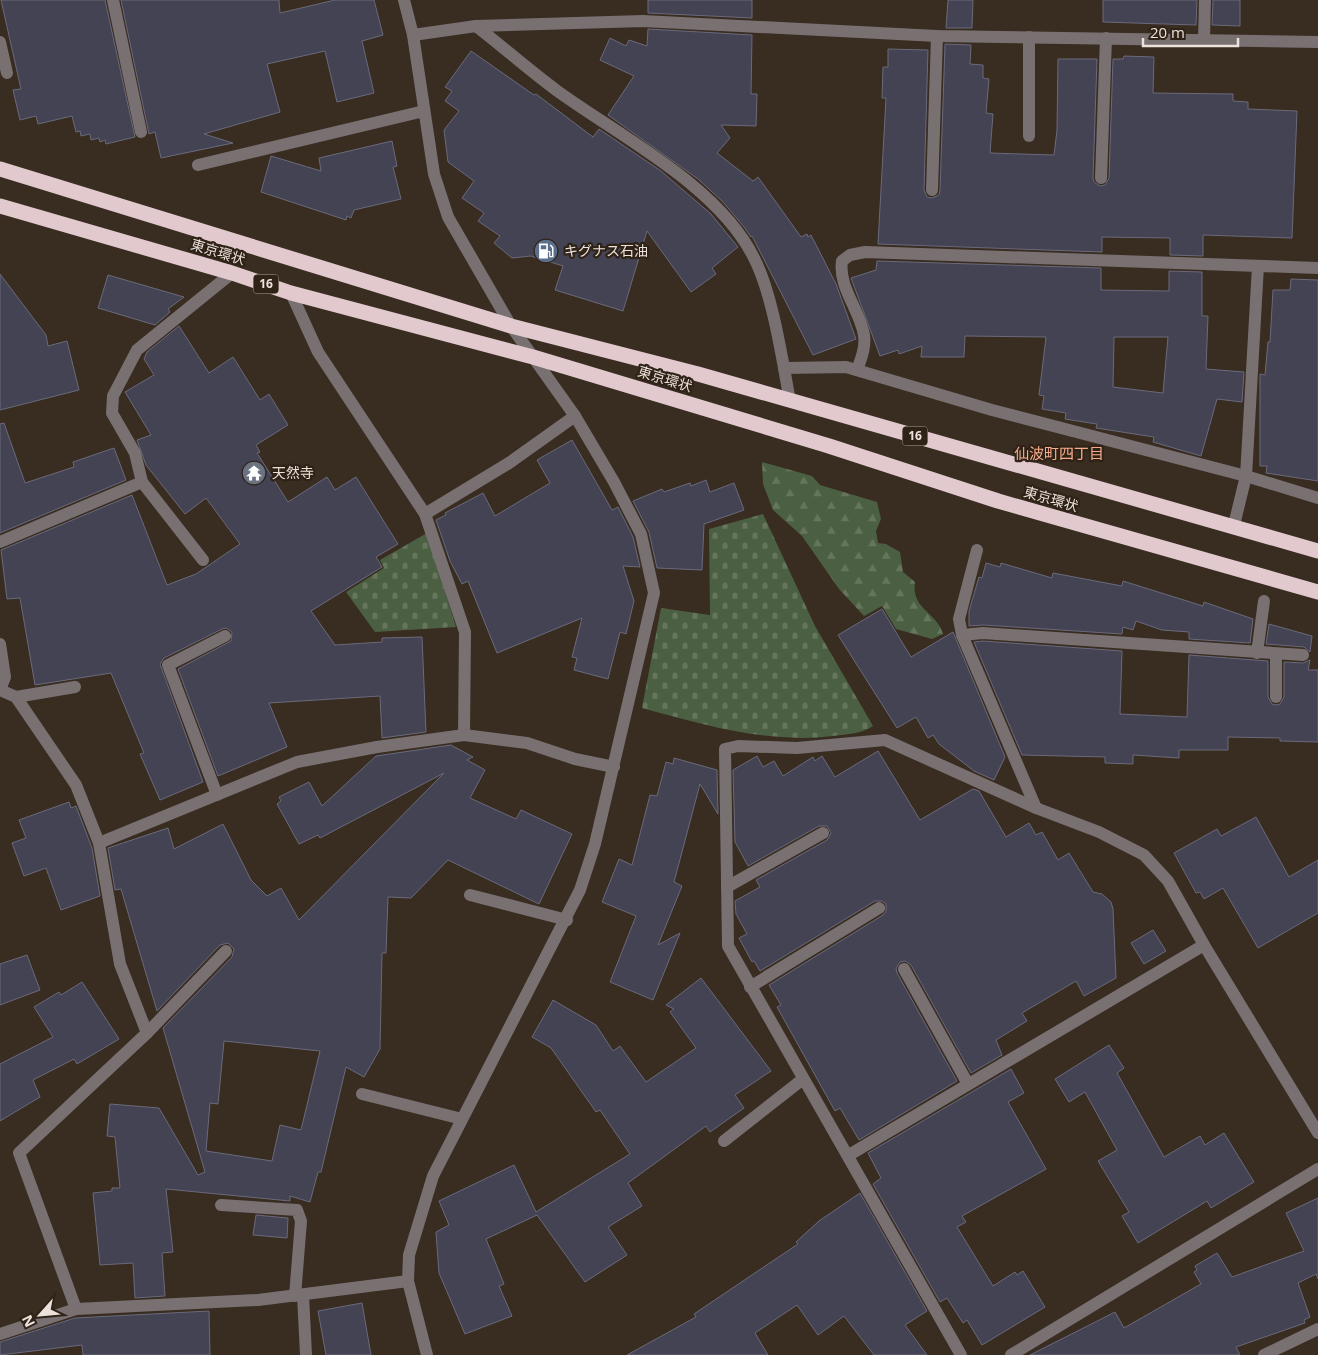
<svg xmlns="http://www.w3.org/2000/svg" width="1318" height="1355" viewBox="0 0 1318 1355" font-family="'Open Sans','Noto Sans JP',sans-serif">
  <style>
    .forest { fill: url(#forest-firs) }
    .cemetery { fill: url(#cemetery-stones) }
    .building { fill: #444353; stroke: #6a6a7b; fill-rule: evenodd }
    .lines { fill: none; stroke-linecap: round; stroke-linejoin: round }
    .minor { stroke: #797072; stroke-width: 12 }
    .highway { stroke: #e1c9ce; stroke-width: 15 }
    .labels { text-anchor: middle; stroke-width: 4.5; stroke-linejoin: round; paint-order: stroke }
    .shield { fill: #2f2217; stroke: #b3a8a0; stroke-width: 1 }
    .shield-label { font-size: 12px; font-weight: bold; fill: #ebe2db }
    .poi-label { font-size: 14px; fill: #ebe2db; stroke: #2f2217; text-anchor: start }
    .street-label { font-size: 14px; fill: #ebe2db; stroke: #2f2217 }
    .neighbourhood-label { font-size: 15px; fill: #f7ab8b; stroke: #2f2217 }
  </style>
  <defs>
    <pattern id="forest-firs" width="22" height="20" patternUnits="userSpaceOnUse" patternTransform="scale(1.25)"><rect width="22" height="20" fill="#4b5f42"/><path d="M5 1l3.5 6h-7zM16 11l3.5 6h-7z" fill="#65765d"/></pattern>
    <pattern id="cemetery-stones" width="16" height="16" patternUnits="userSpaceOnUse" patternTransform="scale(1.25)"><rect width="16" height="16" fill="#4b5f42"/><path d="M2 7V4a2 2 0 0 1 4 0v3zM10 15v-3a2 2 0 0 1 4 0v3z" fill="#65765d"/></pattern>
  </defs>
  <rect width="100%" height="100%" fill="#392c21"/>
  <!-- forest -->
  <path class="forest" d="M762,462l50,14 8,9 57,17 4,17 -5,12 2,12 8,1 14,8 3,20 12,10c-4,28 22,30 28,52l-11,5 -36,-10 -14,-23 -18,10 -25,-27 -37,-53 -29,-26 -10,-26z"/>
  <!-- cemetery -->
  <g class="cemetery">
    <path d="M763,514l52,112 58,100c-13,8 -25,8 -40,10 -66,8 -128,-11 -191,-28l19,-100 49,7 -1,-86z"/>
    <path d="M427,533l29,94 -81,5 -29,-40 38,-24 -4,-8z"/>
  </g>
  <!-- building -->
  <g class="building">
    <path d="M1,0h104l30,137 -29,7 -1,-4 -5,2 -1,-4 -8,2 -1,-6 -9,2 -1,-5 -4,1 -4,-16 -34,8 -2,-8 -16,4 -7,-30 8,-1z"/>
    <path d="M121,0h158l1,13 55,-13h39l9,35 -21,6 12,52 -37,9 -12,-51 -58,13 13,48 -76,22 29,9 -72,15 -6,-26 -6,2z"/>
    <path d="M648,0h104v18l-104,-5z"/>
    <path d="M948,0h25l-1,28h-26z"/>
    <path d="M1103,0h94l-1,25 -93,-3z"/>
    <path d="M1213,0h27v26l-28,-1z"/>
    <path d="M648,29l104,6 -1,59h6l-1,32 -35,-1 9,13 -13,15 36,28 5,-4 43,60 6,-3 1,3 3,-2 25,49 20,55 -43,16 -61,-119 -1,1 -7,-10 -21,-25 -25,-23 -90,-64 26,-39 -34,-16 10,-22 16,8 3,-6 18,6z"/>
    <path d="M945,44l26,1 -1,19 13,1v13l6,1 -3,34 7,1 -3,39 64,2 3,-25 1,-71h39l-4,119 1,4 6,4 5,-1 4,-7 4,-119h10l1,-3 30,1 -1,36 80,1v7l15,1v7l49,2 -5,127 -89,-3v21l-33,-1v-17l-68,-1v15l-224,-8 8,-146h-4l1,-31h5v-18l40,1 -4,140 3,7 5,1 7,-3 1,-5z"/>
    <path d="M471,51l63,44 2,-1 57,43 6,-8 62,42 50,43 27,33 -26,21 4,6 -25,18 -44,-61 -24,80 -68,-21 8,-24 -32,-10 -19,2 -18,-15 6,-7 -22,-15 6,-8 -22,-15 12,-17 -26,-19 -4,-32 15,-19 -14,-10 7,-10 -7,-4z"/>
    <path d="M392,141l5,25 -4,1 8,32 -47,11 -3,8 -4,-2 -1,4 -85,-28 10,-36 50,15 -2,-13z"/>
    <path d="M877,261l224,7v22l68,1v-20l33,1v44h6l-2,53 38,3 -2,30 -25,-3 -16,57 -48,-14 1,-5 -58,-9 1,-4 -32,-5 1,-6 -24,-4 2,-13 -5,-1 7,-58 -81,-1 -1,21h-43l1,-11 -23,8 -1,-4 -18,6 -29,-78 25,-8zM1114,337h54l-5,56 -50,-6z"/>
    <path d="M0,274l46,61 2,11 19,-5 12,49 -79,20z"/>
    <path d="M108,275l76,22 -16,12 2,3 -15,13 -57,-17z"/>
    <path d="M1291,279l27,1v201l-52,-8 1,-7h-7v-92l5,1 3,-33h2l3,-52h17z"/>
    <path d="M179,326l30,47 24,-16 27,43 9,-6 19,31 -32,20 4,7 -3,1 31,49 39,-25 8,13 21,-13 42,67 -22,13 6,10 -71,44 24,34 47,-3v-4l40,-1 4,95 -44,6 -2,-42 -111,7 18,44 -69,29 -40,-107 53,-28 1,-9 -6,-4 -4,1 -58,29 -4,6 43,118 -43,18 -20,-46 4,-1 -33,-80 -76,12 -15,-87 -13,1 -6,-49 131,-55 35,90 29,-11 44,-30 -34,-46 -21,16 -39,-49 -9,-25 14,-5 -26,-43 29,-17 -10,-16 3,-7z"/>
    <path d="M4,423l21,60 49,-16 -1,-5 41,-14 12,32 -126,53v-109z"/>
    <path d="M572,440l40,70 6,-3 15,30 7,30 -17,-1 11,35 -8,33 -6,-2 -12,47 -34,-9 3,-12 -5,-1 10,-39 -85,35 -29,-72 -6,3 -12,-23 -14,-41 10,-5 -1,-2 38,-20 12,23 55,-33 -13,-23z"/>
    <path d="M706,480l4,12 24,-9 10,27 -40,14 -2,46 -45,-2 -8,-36 -16,-31 29,-12 2,3 26,-9 1,3z"/>
    <path d="M986,563l14,4 1,-4 51,15 1,-5 69,13 1,-5 80,25 1,-4 49,17 -3,24 -61,-4v-7l-27,-2 -26,-9 -3,9 -10,-3 -1,7 -139,-9 -14,1v-15l10,-34 3,1z"/>
    <path d="M882,609l29,48 42,-25 52,125 -11,23 -20,-9 -35,-27 -6,-9 -5,3 -12,-21 -19,11 -59,-93z"/>
    <path d="M1269,624l43,12 -2,16 -6,-5 -38,-3z"/>
    <path d="M983,641l139,10 -2,63 67,3 2,-62 79,6v36l4,7 4,1 4,-1 4,-7v-35l19,1 7,-3 -2,10h10v72l-38,-1v-3l-52,-1v13h-49v8l-46,-3v9l-28,-1v-6l-83,-2 -48,-113z"/>
    <path d="M451,745l22,12 -6,3 18,10 -15,28 46,21 5,-9 51,24 -33,70 -91,-44 -37,38 -23,-1 -2,56h-4l-2,96 -16,28 -18,-10 -25,105h-3l-8,30 -20,-6v5l-124,-12 7,63 -11,1 3,43 -30,2 -2,-35 -33,2 -7,-72 19,-2v-3h8l-5,-51 -8,-1 3,-32 49,4 39,67 7,-3 -42,-144 69,-71 2,-8 -6,-6 -8,2 -63,66 -36,-122 -6,1 -7,-42 60,-20 6,21 49,-25 28,56 16,16 14,-8 18,32 145,-147 -124,65 -2,-3 -19,9 -22,-40 4,-3 -2,-4 30,-15 13,24 54,-50zM224,1041l96,10 -19,79 -21,-5 -8,36 -66,-10 4,-48 8,1z"/>
    <path d="M878,751l42,69 53,-31 6,2 27,46 23,-14 7,12 6,-3 16,28 11,-7 24,39 9,2 9,8 2,7 3,69 -32,18 -8,-15 -54,32 5,8 -31,19 6,15 -31,18 -60,-108 -6,-4 -5,1 -4,6 1,5 60,108 -98,59 -19,-32 -5,3 -58,-104 4,-2 -12,-20 114,-70 3,-4v-7l-4,-3h-7l-115,70 -6,-10 -2,1 -13,-24 8,-4 -11,-20 -1,-13 25,-14 -4,-7 71,-40 4,-7 -4,-7h-8l-71,40 -13,-24 -2,-72 24,-14 6,11 11,-6 9,15 30,-19 2,4 7,-5 13,21z"/>
    <path d="M674,758l43,12 1,44 -18,-30 -26,98 8,4 -24,59 22,-12 -27,67 -43,-18 26,-66 -34,-14 17,-43 13,6 18,-70 7,1 9,-34 7,2z"/>
    <path d="M69,802l2,6 5,-2 16,42 8,48 -39,14 -15,-42 -22,8 -12,-33 14,-5 -7,-18z"/>
    <path d="M1256,817l33,60 29,-17v53l-60,35 -35,-60 -19,11 -4,-7 -4,1 -22,-40 43,-24 4,7z"/>
    <path d="M1153,930l13,21 -22,13 -13,-21z"/>
    <path d="M27,955l13,35 -40,15v-41z"/>
    <path d="M701,978l70,93 -36,24 9,13 -34,24 -4,-6 -78,57 14,23 -34,21 19,28 -42,27 -48,-67 -51,24 18,45 -5,2 13,30 -47,18 -26,-61 -3,-41 13,-7 -10,-24 75,-36 22,47 94,-58 -30,-44 -4,2 -45,-64 -19,-11 21,-37 43,25 17,26 7,-5 26,36 50,-34 -26,-36 4,-3 -8,-4z"/>
    <path d="M82,982l37,57 -42,25 -3,-5 -41,21 7,17 -40,24v-57l53,-27 -19,-30 25,-15 2,3z"/>
    <path d="M1109,1045l15,23 -7,5 47,84 36,-21 5,9 19,-12 30,49 -43,26 -4,-7 -69,42 -16,-27 7,-4 -31,-51 19,-11 -32,-58 -16,10 -14,-23z"/>
    <path d="M1011,1069l13,24 -16,9 38,67 -84,47 4,6 -9,5 36,59 22,-14 2,3 6,-4 22,36 -63,38 -15,-25 -4,3 -16,-25 -7,4 -67,-118 8,-6 -13,-25z"/>
    <path d="M860,1193l67,118 -22,14 22,30h-53l-30,-39 -26,19 -21,-30 -42,28 13,22h-141l69,-38 -2,-3 104,-70 -2,-2 23,-21z"/>
    <path d="M1318,1198v81l-2,-5 -18,9 12,34 -6,3 1,3 -69,24 4,8h-210l85,-43 9,16 77,-44 -7,-12 3,-2 -2,-4 22,-13 15,24 72,-26 -18,-38z"/>
    <path d="M256,1215l32,3 -1,20 -34,-3z"/>
    <path d="M362,1303l9,52h-45l-8,-44z"/>
    <path d="M209,1311l1,44h-127l-1,-10 -82,10v-13l75,-24z"/>
  </g>
  <g class="lines">
    <!-- minor -->
    <g class="minor">
      <path d="M113,0l28,132"/>
      <path d="M404,0l9,35 21,139 14,43 63,109 64,90 39,66 27,52 13,59 -59,251 -15,46 -147,286 -24,79 -1,26 19,74"/>
      <path d="M476,26c27,21 53,44 80,64 63,46 163,96 198,168 19,37 28,101 36,143"/>
      <path d="M413,35l63,-9 167,-5 294,15 381,6"/>
      <path d="M1029,37v99"/>
      <path d="M1204,40l1,-40"/>
      <path d="M0,42l7,31"/>
      <path d="M198,165l226,-54"/>
      <path d="M1101,178l5,-140"/>
      <path d="M932,190l5,-154"/>
      <path d="M291,293l27,59 107,162 40,118 -1,103"/>
      <path d="M784,368l62,-1 146,43 254,66 72,22"/>
      <path d="M857,370c4,-11 9,-23 7,-35 -4,-25 -26,-48 -22,-74l8,-6 15,-3 453,16"/>
      <path d="M425,514l84,-51 66,-47"/>
      <path d="M1234,525l12,-49 12,-210"/>
      <path d="M0,542l142,-60"/>
      <path d="M977,550l-18,69 3,16 74,173"/>
      <path d="M203,560l-61,-78 -7,-29 -23,-40 1,-17 24,-46 95,-77"/>
      <path d="M962,635l21,-2 320,22"/>
      <path d="M0,644l5,33 -5,13"/>
      <path d="M1257,653l7,-52"/>
      <path d="M0,690l16,7 60,88 23,58 21,121 27,69"/>
      <path d="M16,697l59,-10"/>
      <path d="M1276,697v-42"/>
      <path d="M217,795l-49,-130 57,-29"/>
      <path d="M99,843l198,-81 80,-15 87,-12 63,8 48,16 39,8"/>
      <path d="M727,887l96,-54"/>
      <path d="M470,895l97,25"/>
      <path d="M904,969l64,115"/>
      <path d="M750,987l129,-79"/>
      <path d="M362,1094l100,25"/>
      <path d="M724,1141l79,-62"/>
      <path d="M849,1155l355,-210"/>
      <path d="M221,1205l76,5 4,11 -6,75"/>
      <path d="M303,1295l3,60"/>
      <path d="M76,1309l-57,-156 128,-120 79,-82"/>
      <path d="M0,1334l76,-25 182,-9 150,-19"/>
      <path d="M961,1355l-233,-409 -3,-197 13,-3 59,2 88,-8 151,68 63,24 45,23 24,26 36,64 114,188"/>
      <path d="M1011,1355l307,-186"/>
      <path d="M1264,1355l54,-26"/>
    </g>
    <!-- highway -->
    <g class="highway">
      <path d="M0,169l511,157 187,48 620,177"/>
      <path d="M0,206l232,67 59,20 242,64 296,89 169,55 320,91"/>
    </g>
  </g>
  <!-- icons -->
  <defs>
    <g id="fuel-disc" transform="scale(1.25)"><circle r="9.5" fill="#5c6f8a" stroke="#2f2217"/><path d="M-5.5-6h7V0h2V4h1.3V-2.5L3-4.5l.8-.8L6-3V5H2.5V1h-1V6h-7ZM-4.2-4.7v3.2H.2V-4.7Z" fill="#fff"/></g>
    <g id="temple-disc" transform="scale(1.25)"><circle r="9.5" fill="#6b7280" stroke="#2f2217"/><path d="M0-6L5-2H3V0L6.5 2.5H4V6H1.5V3h-3V6H-4V2.5H-6.5L-3 0V-2H-5Z" fill="#fff"/></g>
  </defs>
  <g fill-rule="evenodd">
    <use href="#fuel-disc" x="546" y="251"/>
    <use href="#temple-disc" x="254" y="473"/>
  </g>
  <g class="labels">
    <!-- shield labels -->
    <g class="shield">
      <rect x="253.5" y="274.5" width="25" height="19" rx="4"/>
      <rect x="902.5" y="426.5" width="25" height="19" rx="4"/>
    </g>
    <g class="shield-label">
      <text x="266" y="288">16</text>
      <text x="915" y="440">16</text>
    </g>
    <!-- poi labels -->
    <g class="poi-label">
      <text x="564" y="256">キグナス石油</text>
      <text x="272" y="478">天然寺</text>
    </g>
    <!-- street labels -->
    <g class="street-label">
      <text transform="translate(218 252) rotate(17)" y="5">東京環状</text>
      <text transform="translate(665 379) rotate(17)" y="5">東京環状</text>
      <text transform="translate(1051 499) rotate(16)" y="5">東京環状</text>
    </g>
    <!-- neighbourhood labels -->
    <g class="neighbourhood-label">
      <text x="1059" y="459">仙波町四丁目</text>
    </g>
  </g>
  <!-- north arrow -->
  <g transform="translate(40 1315) rotate(243)" stroke="#2f2217" stroke-width="4" paint-order="stroke">
  <path d="M0-4L9 19L0 12L-9 19Z" fill="#ebe2db"/>
  <text y="-8" font-size="14" font-weight="bold" text-anchor="middle" fill="#ebe2db">N</text>
  </g>
  <!-- scale -->
  <path d="M1143 38v8h95v-8" fill="none" stroke="#ebe2db" stroke-width="2.5"/>
  <text x="1150" y="38" font-size="15" fill="#ebe2db" stroke="#2f2217" stroke-width="4" paint-order="stroke">20 m</text>
</svg>
